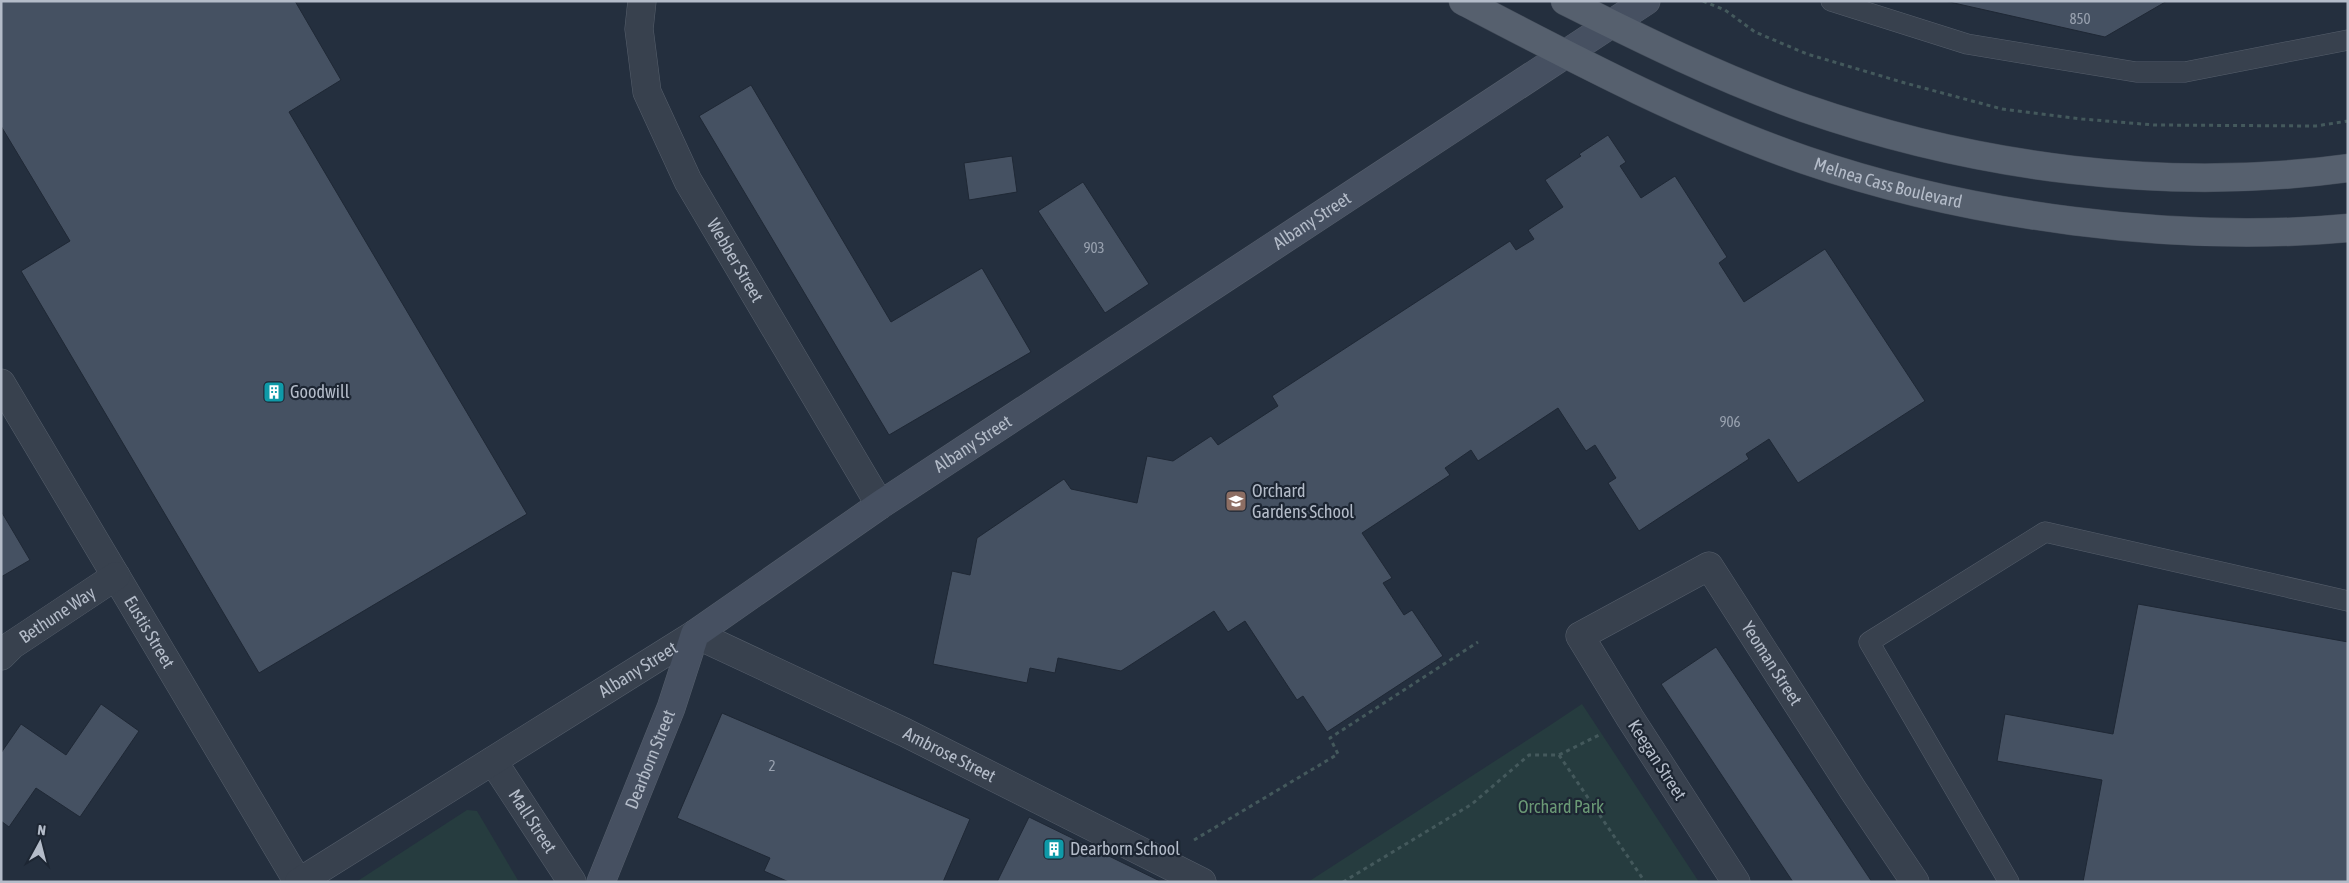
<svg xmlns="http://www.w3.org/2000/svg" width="2349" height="883" viewBox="0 0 2349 883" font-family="'Asap Condensed',sans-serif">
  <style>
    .green { fill: #263c3f }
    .building { fill: #455162; stroke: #1f2835 }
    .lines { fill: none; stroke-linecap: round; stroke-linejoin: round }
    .lane-casing { stroke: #565f6c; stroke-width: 21 }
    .street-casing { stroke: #565f6c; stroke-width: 29 }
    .secondary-casing { stroke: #565f6c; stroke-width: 29 }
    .primary-casing { stroke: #414a57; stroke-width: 29 }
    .path { stroke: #44595c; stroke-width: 3; stroke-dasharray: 4 4; stroke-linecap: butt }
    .lane { stroke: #38414e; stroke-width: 20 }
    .street { stroke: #38414e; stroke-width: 28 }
    .secondary { stroke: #465061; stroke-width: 28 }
    .primary { stroke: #56606e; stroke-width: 28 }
    .labels { text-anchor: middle; stroke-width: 4.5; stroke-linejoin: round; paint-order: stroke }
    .number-label { font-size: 15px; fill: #98a1af }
    .street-label { font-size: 18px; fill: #b4bcc9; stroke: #1d2633 }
    .poi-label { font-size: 18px; fill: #b4bcc9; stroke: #1d2633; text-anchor: start }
    .park-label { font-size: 18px; fill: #6b9a76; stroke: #1d2633 }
  </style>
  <rect width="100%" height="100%" fill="#242f3e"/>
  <!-- green -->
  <g class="green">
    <path d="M1582,704l117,178h-391l238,-154z"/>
    <path d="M467,810l10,1 42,71h-163z"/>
  </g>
  <!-- building -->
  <g class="building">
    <path d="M1,1h294l46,79 -52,32 238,402 -268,159 -238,-402 49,-30 -69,-115z"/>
    <path d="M1945,1h222l-62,36z"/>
    <path d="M751,85l140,237 91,-54 49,84 -142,83 -190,-319z"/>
    <path d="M1608,135l18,27 -6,4 21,32 34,-22 52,81 -8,6 25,39 81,-53 100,152 -127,82 -29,-44 -23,15 3,5 -110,72 -31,-48 8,-5 -21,-33 -9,6 -28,-43 -80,53 -7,-11 -26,18 5,7 -88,58 30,45 -9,5 21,32 8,-5 31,46 -116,76 -24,-36 -6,4 -52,-79 -17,11 -14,-21 -93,60 -63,-13 -3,15 -25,-5 -3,15 -94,-19 19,-93 18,4 7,-37 87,-59 7,10 66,14 10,-47 26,5 38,-25 7,9 60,-39 -6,-10 238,-155 6,9 18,-11 -6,-9 35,-23 -18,-27 36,-24 -2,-2z"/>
    <path d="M1012,156l5,36 -48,8 -5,-37z"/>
    <path d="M1083,182l66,102 -44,29 -67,-102z"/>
    <path d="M1,511l29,49 -29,17z"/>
    <path d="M2138,604l210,38v240h-265l19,-102 -105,-19 8,-47 108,20z"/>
    <path d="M1716,647l156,235h-79l-132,-198z"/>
    <path d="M101,704l38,27 -59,86 -44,-29 -27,39 -8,-6v-68l20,-29 45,31z"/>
    <path d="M722,713l248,106 -27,63h-154l-25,-11 6,-13 -93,-40z"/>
    <path d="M1029,817l133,65h-165z"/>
  </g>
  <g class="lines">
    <!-- lane casing -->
    <g class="lane-casing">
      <g id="lane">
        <path d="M1831,1l136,43 169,28h49l163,-32"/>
        <path d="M2009,882l-140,-240 176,-110 303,69"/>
      </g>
    </g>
    <!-- street casing -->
    <g class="street-casing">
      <g id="street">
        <path id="s1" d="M642,1l-3,28 8,63 41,89 192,324"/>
        <path id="s2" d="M1,383l297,499"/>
        <path id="s3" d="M1,656l11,-11 104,-69"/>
        <path id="s4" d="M493,761l79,121"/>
        <path id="s5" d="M299,882l396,-248 209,98 298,150"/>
        <path id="s6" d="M1736,882l-106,-164 -50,-82 129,-70 144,224 62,92"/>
      </g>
    </g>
    <!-- secondary casing -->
    <g class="secondary-casing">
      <g id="secondary">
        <path id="s7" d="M601,882l70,-174 24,-74 185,-129 766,-504"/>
      </g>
    </g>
    <!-- primary casing -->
    <g class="primary-casing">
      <g id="primary">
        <path id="s8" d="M1463,1c111,58 224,118 342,159 163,56 371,84 543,68"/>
        <path d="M1565,1c78,39 157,78 239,107 173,60 362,85 544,60"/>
      </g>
    </g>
    <!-- path -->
    <g class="path">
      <path d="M1703,1l22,9 30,22 52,22 98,29 97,26 80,10 72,6 162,1 32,-5"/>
      <path d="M1559,755l86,127"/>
      <path d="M1194,840l144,-86 -8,-16 148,-96"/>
      <path d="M1343,882l129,-78 57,-49h30l42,-21"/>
    </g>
    <!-- lane -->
    <use href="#lane" class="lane"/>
    <!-- street -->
    <use href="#street" class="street"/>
    <!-- secondary -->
    <use href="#secondary" class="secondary"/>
    <!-- primary -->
    <use href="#primary" class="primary"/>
  </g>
  <!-- icons -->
  <defs>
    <g id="building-square" transform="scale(1.125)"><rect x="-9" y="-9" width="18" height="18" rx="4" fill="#0f9aa8" stroke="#1d2633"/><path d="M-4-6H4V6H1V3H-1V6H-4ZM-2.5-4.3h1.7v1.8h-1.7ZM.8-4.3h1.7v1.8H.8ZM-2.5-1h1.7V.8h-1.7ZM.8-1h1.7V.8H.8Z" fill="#fff"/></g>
    <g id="school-square" transform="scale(1.125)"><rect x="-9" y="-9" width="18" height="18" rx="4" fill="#8d6e63" stroke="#1d2633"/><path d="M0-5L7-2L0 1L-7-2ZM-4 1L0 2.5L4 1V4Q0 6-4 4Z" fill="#fff"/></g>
  </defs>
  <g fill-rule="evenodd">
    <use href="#building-square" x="274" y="392"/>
    <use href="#school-square" x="1236" y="501"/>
    <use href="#building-square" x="1054" y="849"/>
  </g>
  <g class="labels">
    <!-- number labels -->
    <g class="number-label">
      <text x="2080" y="24">850</text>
      <text x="1094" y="253">903</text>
      <text x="1730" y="427">906</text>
      <text x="772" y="771">2</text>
    </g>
    <!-- street labels -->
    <g class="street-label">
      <text dy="6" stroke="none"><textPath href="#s8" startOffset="464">Melnea Cass Boulevard</textPath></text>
      <text dy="6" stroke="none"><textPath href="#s7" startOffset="1008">Albany Street</textPath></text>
      <text dy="6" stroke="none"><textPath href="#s1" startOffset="282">Webber Street</textPath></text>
      <text dy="6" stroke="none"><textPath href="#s7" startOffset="602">Albany Street</textPath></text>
      <text dy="6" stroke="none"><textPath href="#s3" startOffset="70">Bethune Way</textPath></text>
      <text dy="6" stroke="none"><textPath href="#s2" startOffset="290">Eustis Street</textPath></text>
      <text dy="6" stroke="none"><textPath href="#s6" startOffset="554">Yeoman Street</textPath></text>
      <text dy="6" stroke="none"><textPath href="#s5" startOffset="400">Albany Street</textPath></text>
      <text dy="6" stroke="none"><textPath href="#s5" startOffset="749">Ambrose Street</textPath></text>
      <text dy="6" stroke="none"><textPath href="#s7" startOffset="132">Dearborn Street</textPath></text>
      <text transform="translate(1657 760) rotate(57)" y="6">Keegan Street</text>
      <text dy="6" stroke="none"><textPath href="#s4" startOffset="72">Mall Street</textPath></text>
    </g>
    <!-- poi labels -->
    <g class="poi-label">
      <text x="290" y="398">Goodwill</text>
      <text x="1252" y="497">Orchard<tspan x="1252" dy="21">Gardens School</tspan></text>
      <text x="1070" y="855">Dearborn School</text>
    </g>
    <!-- park labels -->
    <g class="park-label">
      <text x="1561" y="813">Orchard Park</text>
    </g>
  </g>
  <!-- border -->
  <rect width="2349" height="883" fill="none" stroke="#b4bcc9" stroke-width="5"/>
  <!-- north arrow -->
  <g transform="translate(40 843) rotate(7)" stroke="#1d2633" stroke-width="4" paint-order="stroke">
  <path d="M0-4L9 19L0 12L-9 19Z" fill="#b4bcc9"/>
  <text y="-8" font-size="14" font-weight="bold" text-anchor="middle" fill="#b4bcc9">N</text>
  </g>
</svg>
